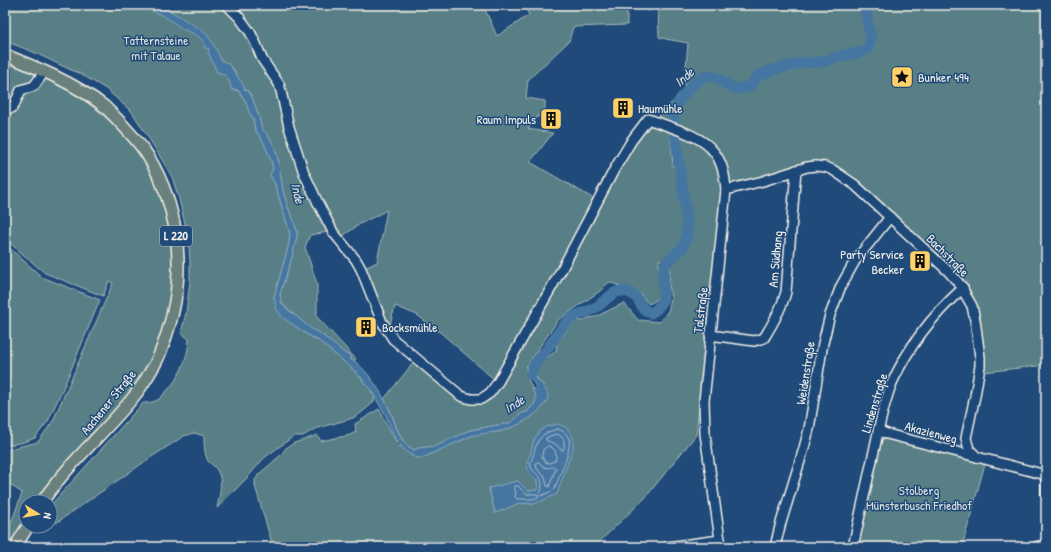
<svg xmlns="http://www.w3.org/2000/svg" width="1051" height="552" viewBox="0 0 1051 552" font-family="'Patrick Hand',sans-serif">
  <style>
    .green { fill: #597f85; stroke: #a6b8b6; fill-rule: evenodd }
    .water { fill: #4476a1; stroke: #8aa7bd }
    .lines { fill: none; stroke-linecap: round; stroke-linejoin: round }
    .shore { stroke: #aec0cc; stroke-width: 1 }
    .river { stroke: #4476a1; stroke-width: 11 }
    .minor-casing { stroke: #f4f1e8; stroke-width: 12 }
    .major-casing { stroke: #f4f1e8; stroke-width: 14 }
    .minor { stroke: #1f4a7a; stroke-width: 9 }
    .major { stroke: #6a807c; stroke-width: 11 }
    .labels { text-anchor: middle; stroke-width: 3; stroke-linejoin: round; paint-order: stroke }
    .shield { fill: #1f4a7a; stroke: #b4bfc7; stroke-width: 1 }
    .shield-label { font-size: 12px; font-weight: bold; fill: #f4f1e8 }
    .park-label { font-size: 13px; fill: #dde0d9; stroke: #1f4a7a }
    .poi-label { font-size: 13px; fill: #f4f1e8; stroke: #1f4a7a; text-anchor: start }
    .street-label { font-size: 13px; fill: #f4f1e8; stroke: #1f4a7a }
    .water-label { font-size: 14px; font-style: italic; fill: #dadfdd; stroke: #1f4a7a }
  </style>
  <rect width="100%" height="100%" fill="#1f4a7a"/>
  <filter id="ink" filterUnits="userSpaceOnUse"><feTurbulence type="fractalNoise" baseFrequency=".025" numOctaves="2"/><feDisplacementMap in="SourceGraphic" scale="8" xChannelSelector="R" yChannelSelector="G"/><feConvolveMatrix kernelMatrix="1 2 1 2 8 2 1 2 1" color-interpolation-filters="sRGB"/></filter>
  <g filter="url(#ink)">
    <!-- green -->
    <g class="green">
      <path d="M5,5h28l13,3 6,-3h431l14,31 32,-21 -5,-10h103v20l-54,2 -4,14 -41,39 -2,18 19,3v7l-17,21 25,4 -23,29 66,38 -100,181 -55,-48 -24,-18 -22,-9 -6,23 -26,-60 14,-7 10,-52 -27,14 -20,14 -5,-7 -25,4 -5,12 12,37v33l39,42 -2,2 -4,-2v-4l-4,-1 -28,-22 -5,-2 -27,-22 -5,-6 -1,-8 12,-37 5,-21v-5l-5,-15 -4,-8 -5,-17 -5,-32 -7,-19 -6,-8 -3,-3 -5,-18 -6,-16 -3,-4 -4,-2 -11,-21 -19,-4 3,8c2,1 4,1 6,2 5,3 8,9 8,15l1,1h5l3,3 5,7 4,12 4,6 2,11 9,14 8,20 1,6 -3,6 1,2 4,7 14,46 1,5 -2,13 -14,49 34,38 11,6 36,30 2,4 4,2 3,6 6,6 5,9 -2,5 -12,10 -8,5 -38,11 -12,7h-9l-30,22 -17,20 -30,30c2,-12 7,-27 0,-38 -2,-4 -7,-6 -9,-9 -4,-8 -4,-17 -4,-25l-10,-3 -10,3 -31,20 -97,67 -6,-5v-12l93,-103c4,0 8,0 12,-2 4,-1 7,-5 10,-8 14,-14 23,-34 24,-54l-8,-6 5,-20 4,-32v-20l-2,-25 -9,-37 -7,-22 -17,-29 -23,-36 -26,-23 -27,-16 -10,-4 -38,-18 -26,-10z"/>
      <path d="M648,5h398v360l-62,7v-15l-8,-52 -5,-14 -43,-43 -101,-83 -65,13 -31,7 -15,-34 -60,-32 28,-29 4,-47 -22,-4 -7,-2 -1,-30 -10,4z"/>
      <path d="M5,60l35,13 26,14 35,26 28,26 14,20 12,20 10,25 5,19 5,47 -10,58 -14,32 -24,37 -90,105h-11v20l-15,25h-6v-7l17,-47 -17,-12v-31l33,-8 15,-21 60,-138 -4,-2 -6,15 -58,-23 -40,-34z"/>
      <path d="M647,122l23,10 3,34h8l-1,-33 15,6 18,14 10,29 -27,253 -51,63 -51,49h-321l-18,-61v-6l4,-6 22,-19 5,-7 8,-5 10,-3 13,-5 4,6 29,-6 6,-3 -1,-8 24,-15 20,38 2,-1c6,6 13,13 21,12l49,-22 8,-3 19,-1 15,-5 20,-11 13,-13c-1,-5 0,-12 -2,-16 -3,-6 -16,-14 -6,-22 5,-5 12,-9 18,-14l1,-8 14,-18 6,-5 6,1 5,-3 7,-1 29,-14 14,17 22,2 8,-11 3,-11 -2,-16 1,-18 -11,-7v37l-4,5 -6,3 -4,-4 -4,-6 -32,-12 -9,9 -42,29 -32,47 2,12 8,18 -1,6 -8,9 -5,1 -12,10 -40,7 -34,16 -17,2 -5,2c-15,-7 -18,-26 -24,-40 -2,-3 -4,-7 -6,-11l30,-37 47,36 30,-3 146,-259zM534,440l39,8 -39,56 -15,-1 -24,10 -6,-25 39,3 10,-1 -1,-10 -7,-6 1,-22z"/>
      <path d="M5,244l37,33 58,23 -35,84 -17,37 -13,17 -11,4 -19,4z"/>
      <path d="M882,436l103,28 -23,83h-105z"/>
    </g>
    <!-- water -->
    <g class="water">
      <path d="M33,5h126c9,5 17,9 25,14 4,2 7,5 11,7 3,2 5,2 8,5 9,8 14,19 18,29l5,3 3,1 15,22v3l4,2 3,4 6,16 5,18 3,3 6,8 4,9 3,10 5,32 5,17 4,8 5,15v5l-5,21 -12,37 1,8 5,6 27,22 5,2 28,22 4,1v4c15,6 34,37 40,52 6,13 9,33 24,39l5,-2 17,-2 34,-16 40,-7 12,-10 5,-1 8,-9 1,-6 -4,-8 2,1 2,-3c-7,-13 -12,-12 -2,-27l4,4 -3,8 1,6c5,5 11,11 12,18 0,5 -3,8 -6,11 -10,12 -23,18 -37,23 -11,3 -23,3 -34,6l-49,22h-4l-4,-1 -2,-2 -3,-1 -8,-8 -7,-11 -9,-21 -15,-25 -6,-6 -3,-6 -4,-2 -2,-4 -36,-30 -11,-6 -25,-17 -6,-8 -3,-13 14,-49 2,-13 -1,-5 -14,-46 -4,-7 -1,-2 3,-6 -1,-6 -8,-20 -9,-14 -2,-11 -4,-6 -4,-12 -7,-10 -3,-1 -3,1 -1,-1c0,-5 -3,-12 -8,-15 -2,-1 -4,-1 -6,-2l-9,-20 1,-3 -4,-1 -1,-6 -6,-6 -17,-8 -17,-12 -19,-8 -26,1 -36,-2 -37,1z"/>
      <path d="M558,424l9,4 6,9v11l-16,46 -23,10 -15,-1 -13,6 -11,4 -6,-25 29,-7 10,10 10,-1 -1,-10 -7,-6 -4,-10 5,-12 3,-12 5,-8 7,-5z"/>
    </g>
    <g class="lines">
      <!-- shore -->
      <g class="shore">
        <path d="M558,429c5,2 9,4 11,10 3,11 -11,40 -15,51l-13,6 -1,-2c2,-4 3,-12 0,-16 -5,-7 -7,-5 -10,-14 8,-19 4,-30 28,-35z"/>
        <path d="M557,434c7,2 9,10 6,16h-2c-6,-9 -9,-6 -15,-10v-2l4,-2z"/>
        <path d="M548,446c7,1 10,8 7,15l-6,2 -4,-1 -3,-6 1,-6z"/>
        <path d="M537,462h2c8,10 10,3 17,6l-7,19 -2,-1 -2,-9 -8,-8 -1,-5z"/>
        <path d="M515,486h3l8,8h11l2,3 -6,2h-16l-2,-2 1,-5 -2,-4z"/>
      </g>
      <!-- river -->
      <path class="river" d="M531,375l1,-4 2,-6c4,-5 8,-10 12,-14 8,-11 14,-24 24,-32 8,-6 20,-7 28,-13 10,-7 18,-20 32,-13 12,5 8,16 21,20 22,-12 7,-31 14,-48 2,-4 7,-8 11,-11 12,-9 11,-19 11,-33l-14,-103c1,-5 2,-10 5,-15 3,-6 19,-24 26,-26 1,-1 4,-1 6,-1 12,1 18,15 34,12 7,-1 10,-5 13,-12l15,-6 29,-7 21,-1 20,-6 19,-4 7,-4 3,-9 -7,-34"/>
      <!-- minor casing -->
      <g class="minor-casing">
        <g id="minor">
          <path d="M227,5l12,12 11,15 6,12 6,15 17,25 2,7 8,36 15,46 14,30 15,29 23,28 5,9 21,53 11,17 68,57 10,3h10l9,-6 8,-11 65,-115 51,-97 18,-30 16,-21c19,7 54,16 66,33 9,11 11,25 12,38l-22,211 1,33 16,113"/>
          <path d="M5,107l7,1 3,-5 6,-13 13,-4 11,-15"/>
          <path d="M726,190l37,-9 44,-14 9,-1 9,1 8,3 22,15 93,86 15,17 2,6 7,12 3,14 5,37v9l-5,30 -9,42 3,11 8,8 69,18"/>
          <path d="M710,335l44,6 10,-3c8,-13 18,-31 22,-46l10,-122"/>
          <path d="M878,430l9,4 90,23"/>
          <path d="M1046,475v19"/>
          <path d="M667,547l53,-7"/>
          <path d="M775,547l5,-21 24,-78 5,-19 14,-86 7,-28 11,-29 14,-25 35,-44"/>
          <path d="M853,547c7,-32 14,-64 21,-96 5,-23 9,-46 18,-68 16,-36 41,-68 71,-95"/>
          <path d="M1036,547l10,-3"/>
        </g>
      </g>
      <!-- major casing -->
      <g class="major-casing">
        <g id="major">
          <path d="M5,55c35,14 69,28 99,51 5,5 10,10 15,15 10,11 21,22 29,35 29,48 37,106 24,160 -4,15 -10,35 -17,48 -6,10 -12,21 -20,31 -29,37 -66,67 -93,107"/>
          <path d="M15,547l13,-21"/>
        </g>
      </g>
      <!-- minor -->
      <use href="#minor" class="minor"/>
      <!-- major -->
      <use href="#major" class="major"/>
    </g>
  </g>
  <!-- icons -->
  <defs>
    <g id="sight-square" transform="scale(1.15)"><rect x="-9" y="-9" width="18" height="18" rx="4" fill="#ffd166" stroke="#1f4a7a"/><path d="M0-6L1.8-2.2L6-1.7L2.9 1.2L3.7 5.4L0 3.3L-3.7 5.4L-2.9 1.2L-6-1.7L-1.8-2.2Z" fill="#111"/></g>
    <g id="building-square" transform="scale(1.15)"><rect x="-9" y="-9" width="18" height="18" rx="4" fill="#ffd166" stroke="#1f4a7a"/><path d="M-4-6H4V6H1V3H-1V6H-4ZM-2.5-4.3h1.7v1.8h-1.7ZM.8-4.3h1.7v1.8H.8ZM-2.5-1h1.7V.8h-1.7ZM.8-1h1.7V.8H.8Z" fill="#111"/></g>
  </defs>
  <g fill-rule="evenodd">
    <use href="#sight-square" x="902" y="77"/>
    <use href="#building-square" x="623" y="108"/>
    <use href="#building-square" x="551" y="119"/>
    <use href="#building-square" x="920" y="261"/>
    <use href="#building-square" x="366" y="327"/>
  </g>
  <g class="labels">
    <!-- shield labels -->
    <rect class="shield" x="160" y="226" width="32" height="20" rx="3"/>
    <g class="shield-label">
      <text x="176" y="240">L 220</text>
    </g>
    <!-- park labels -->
    <g class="park-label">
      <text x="156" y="45">Tatternsteine<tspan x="156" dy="15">mit Talaue</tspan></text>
      <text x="919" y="495">Stolberg<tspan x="919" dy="15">Münsterbusch Friedhof</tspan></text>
    </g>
    <!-- poi labels -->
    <g class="poi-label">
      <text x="918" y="82">Bunker 494</text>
      <text x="638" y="113">Haumühle</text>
      <text x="536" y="124" text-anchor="end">Raum Impuls</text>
      <text x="904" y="259" text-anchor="end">Party Service<tspan x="904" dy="15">Becker</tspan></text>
      <text x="382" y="332">Bocksmühle</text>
    </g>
    <!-- street labels -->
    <g class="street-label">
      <text transform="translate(948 255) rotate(45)" y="5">Bachstraße</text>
      <text transform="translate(775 259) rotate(-85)" y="5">Am Südhang</text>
      <text transform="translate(700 310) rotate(-83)" y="5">Talstraße</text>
      <text transform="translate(805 373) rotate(-81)" y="5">Weidenstraße</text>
      <text transform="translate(108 402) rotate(-51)" y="5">Aachener Straße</text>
      <text transform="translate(874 403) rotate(-73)" y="5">Lindenstraße</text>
      <text transform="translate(931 432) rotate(15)" y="5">Akazienweg</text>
    </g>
    <!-- water labels -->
    <g class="water-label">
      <text transform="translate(684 77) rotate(-41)" y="5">Inde</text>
      <text transform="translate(298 193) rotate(76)" y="5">Inde</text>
      <text transform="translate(514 404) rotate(-33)" y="5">Inde</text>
    </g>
  </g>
  <!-- margin -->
  <rect width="1051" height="552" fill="none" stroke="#1f4a7a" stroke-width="20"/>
  <rect x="10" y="10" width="1031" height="532" fill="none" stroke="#f4f1e8" stroke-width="1.5" filter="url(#ink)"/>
  <!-- north arrow -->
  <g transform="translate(38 514) rotate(101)"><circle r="19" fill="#1f4a7a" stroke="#748da6"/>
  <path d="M0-3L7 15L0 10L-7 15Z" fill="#ffd166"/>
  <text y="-6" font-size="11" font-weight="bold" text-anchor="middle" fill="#f4f1e8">N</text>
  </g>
</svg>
